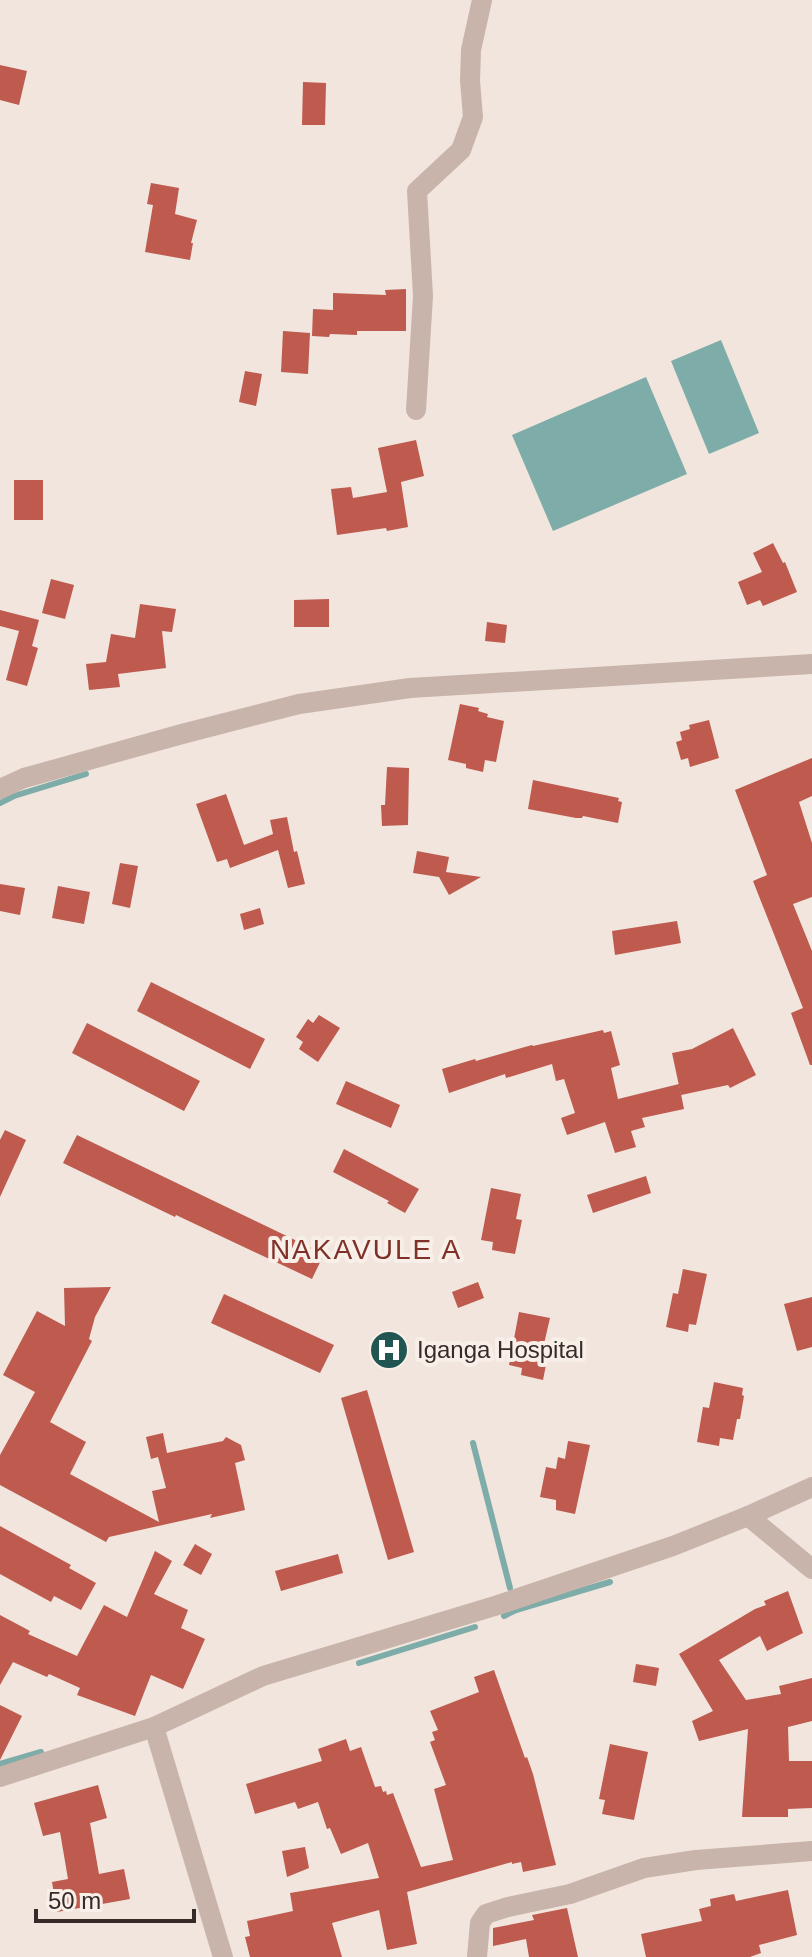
<svg xmlns="http://www.w3.org/2000/svg" width="812" height="1957" viewBox="0 0 812 1957" font-family="Helvetica,sans-serif">
  <style>
    .water { fill: #7eaca8 }
    .lines { fill: none; stroke-linecap: round; stroke-linejoin: round }
    .stream { stroke: #7eaca8; stroke-width: 6 }
    .building { fill: #be5a4e }
    .minor { stroke: #c8b4aa; stroke-width: 20 }
    .labels { text-anchor: middle; stroke-width: 8; stroke-linejoin: round; paint-order: stroke }
    .poi-label { font-size: 24px; fill: #362b29; stroke: #f8efe9; text-anchor: start }
    .quarter-label { font-size: 28px; letter-spacing: 2px; fill: #7f3127; stroke: #f8efe9 }
  </style>
  <rect width="100%" height="100%" fill="#f1e5dd"/>
  <!-- water -->
  <g class="water">
    <path d="M721,340l38,93 -50,21 -38,-93z"/>
    <path d="M646,377l41,97 -134,57 -41,-96z"/>
  </g>
  <g class="lines">
    <!-- stream -->
    <g class="stream">
      <path d="M0,803l14,-7 72,-22"/>
      <path d="M473,1443l37,145"/>
      <path d="M504,1616l12,-6 94,-28"/>
      <path d="M359,1663l116,-36"/>
      <path d="M0,1764l41,-12"/>
    </g>
  </g>
  <!-- building -->
  <g class="building">
    <path d="M0,65l27,6 -8,34 -19,-5z"/>
    <path d="M303,82l23,1 -1,42h-23z"/>
    <path d="M151,183l28,5 -4,26 22,6 -6,23h2l-3,17 -45,-8 8,-47 -6,-1z"/>
    <path d="M406,289v42h-49v4l-27,-1 -1,3 -17,-1 1,-27 20,1v-17l53,2 -1,-5z"/>
    <path d="M283,331l27,2 -2,41 -27,-2z"/>
    <path d="M245,371l17,3 -6,32 -17,-4z"/>
    <path d="M416,440l8,36 -23,6 7,45 -21,4 -1,-3 -49,7 -6,-46 20,-2 2,11 34,-6 -9,-44z"/>
    <rect x="14" y="480" width="29" height="40"/>
    <path d="M773,543l10,20 2,-1 12,30 -34,14 -3,-6 -13,5 -9,-23 24,-10 -9,-19z"/>
    <path d="M51,579l23,6 -9,34 -23,-6z"/>
    <path d="M329,599v28h-35v-27z"/>
    <path d="M140,604l36,5 -4,23 -10,-1 4,37 -48,6 2,13 -31,3 -3,-26 20,-2 5,-28 24,4z"/>
    <path d="M0,610l39,10 -7,26 6,2 -11,38 -21,-6 13,-49 -19,-5z"/>
    <path d="M487,622l20,3 -2,18 -20,-2z"/>
    <path d="M460,704l19,4 -1,3 10,3 -1,3 17,4 -8,41 -11,-2 -2,12 -17,-4v-4l-18,-4z"/>
    <path d="M709,720l10,38 -29,9 -2,-9 -7,2 -5,-18 6,-2 -2,-8 10,-3 -1,-4z"/>
    <path d="M812,758v38l-13,6 13,41v54l-19,7 19,47v114h-2l-19,-52 12,-5 -50,-127 14,-6 -32,-85z"/>
    <path d="M387,767l22,1 -1,57 -26,1 -1,-21h4z"/>
    <path d="M533,780l86,18 -1,3 4,1 -4,21 -35,-7 -1,2h-6l-48,-9z"/>
    <path d="M226,794l18,51 29,-11 -3,-14 17,-3 7,35 3,-1 8,33 -17,4 -10,-38 -48,18 -3,-9 -10,3 -21,-58z"/>
    <path d="M417,851l32,6 -3,15 35,5 -32,18 -10,-18 -26,-4z"/>
    <path d="M120,863l18,3 -8,42 -18,-4z"/>
    <path d="M0,884l25,4 -5,27 -20,-4z"/>
    <path d="M58,886l32,6 -6,32 -32,-6z"/>
    <path d="M260,908l4,16 -20,6 -4,-16z"/>
    <path d="M677,921l4,22 -66,12 -3,-24z"/>
    <path d="M151,982l114,57 -15,30 -113,-58z"/>
    <path d="M319,1015l21,13 -22,34 -19,-13 4,-7 -7,-5 12,-18 5,4z"/>
    <path d="M87,1023l113,58 -16,30 -112,-58z"/>
    <path d="M733,1028l23,47 -26,13 -2,-3 -47,10 -9,-42 20,-4z"/>
    <path d="M603,1030l1,3 7,-2 9,34 -9,3 7,31 61,-15 5,25 -42,9 3,9 -14,4 5,16 -21,6 -10,-31 -38,13 -6,-17 14,-5 -11,-34 -8,2 -4,-17 -46,14 -1,-4 -56,19 -7,-24 33,-10 1,2 56,-16 1,1z"/>
    <path d="M346,1081l54,24 -9,23 -55,-24z"/>
    <path d="M5,1130l21,10 -26,57v-57z"/>
    <path d="M77,1135l247,119 -12,25 -136,-64 -1,2 -112,-54z"/>
    <path d="M344,1149l75,40 -14,24 -18,-10 2,-2 -56,-29z"/>
    <path d="M646,1176l5,17 -58,20 -6,-18z"/>
    <path d="M491,1188l30,6 -5,25 6,1 -7,34 -23,-4 1,-8 -12,-2z"/>
    <path d="M683,1269l24,5 -11,51 -7,-1 -1,8 -22,-5 7,-34 5,1z"/>
    <path d="M478,1282l6,16 -26,10 -6,-16z"/>
    <path d="M111,1287l-16,30 -6,22 3,2 -42,81 36,20 -16,32 89,48 -7,-31 14,-3 -8,-31 -7,2 -5,-22 17,-4 4,20 56,-12 3,-4 15,8 4,15 -10,3 10,47 -35,8 2,-4 -103,23 -3,5 -106,-57v-30l35,-63 -32,-17 34,-64 28,15 -1,-38z"/>
    <path d="M224,1294l110,51 -14,28 -109,-50z"/>
    <path d="M812,1297v50l-15,4 -13,-47z"/>
    <path d="M519,1312l31,6 -6,26 6,1 -7,35 -22,-5 1,-7 -13,-3z"/>
    <path d="M714,1382l29,6 -1,7 2,1 -4,23h-3l-4,21 -13,-2 -1,8 -22,-4 6,-35 6,1z"/>
    <path d="M367,1390l47,162 -26,8 -47,-162z"/>
    <path d="M568,1441l22,4 -15,69 -19,-4v-10l-16,-3 6,-30 10,2 2,-12 7,2z"/>
    <path d="M0,1526l71,39 -2,3 27,15 -15,27 -27,-14 -3,6 -51,-28z"/>
    <path d="M195,1544l17,10 -11,21 -18,-10z"/>
    <path d="M155,1551l17,10 -18,33 34,16 -7,18 24,11 -22,50 -32,-14 -16,41 -58,-21 3,-7 -31,-14 -2,3 -34,-15 -13,23v-70l30,16 -2,3 49,22 27,-51 23,12z"/>
    <path d="M338,1554l5,19 -62,18 -6,-20z"/>
    <path d="M788,1591l15,42 -36,18 -7,-15 -41,24 27,40 35,-6 -2,-8 33,-8v43l-24,6 1,34h23v47l-24,1v8h-46l6,-88 -49,12 -7,-20 21,-10 -34,-57 76,-45 11,-4 -2,-4z"/>
    <path d="M636,1664l23,4 -3,18 -23,-4z"/>
    <path d="M494,1670l31,88 2,-1 6,17 23,91 -33,7 -2,-10 -9,2v-2l-105,30 10,52 -30,6 -8,-40 -47,13 10,34h-92l-5,-20 5,-1 -3,-15 46,-10 -3,-18 89,-15 -11,-35 -27,11 -11,-26 -3,1 -9,-27 -20,7 -3,-7 -40,12 -9,-30 76,-23 -4,-12 28,-10 4,12 11,-4 14,40 6,-1 2,6 3,-1 1,4 6,-2 28,74 32,-7 -19,-71 12,-4 -16,-43 5,-2 -3,-8 6,-2 -8,-19 49,-19 -5,-15z"/>
    <path d="M0,1705l22,11 -22,44z"/>
    <path d="M610,1744l38,8 -14,68 -32,-6 3,-14 -6,-1z"/>
    <path d="M98,1785l9,33 -17,5 9,51 25,-5 6,30 -73,13 -5,-30 16,-3 -8,-47 -17,4 -9,-33z"/>
    <path d="M305,1847l4,21 -22,9 -5,-26z"/>
    <path d="M788,1890l9,45 -38,10 2,8 -11,4h-104l-5,-23 61,-13 -3,-12 12,-3 -1,-7 24,-5 2,7z"/>
    <path d="M567,1908l11,49h-49l-3,-18 -33,7v-18l41,-8 -2,-5z"/>
  </g>
  <g class="lines">
    <!-- minor -->
    <g class="minor">
      <path d="M416,410l7,-114 -6,-105 44,-41 12,-33 -3,-36 1,-31 11,-50"/>
      <path d="M0,789l24,-11 158,-44 117,-30 111,-16 402,-24"/>
      <path d="M748,1516l64,53"/>
      <path d="M154,1727l69,230"/>
      <path d="M0,1777l154,-50 109,-51 235,-71 175,-59 75,-30 64,-29"/>
      <path d="M477,1957l3,-34 6,-9 22,-7 62,-13 74,-26 52,-8 116,-9"/>
    </g>
  </g>
  <!-- icons -->
  <defs>
    <g id="hospital-disc" transform="scale(2)"><circle r="9.5" fill="#215551" stroke="#f8efe9"/><path d="M-5-5h3v3.5h4V-5h3V5h-3V1.5h-4V5h-3Z" fill="#fff"/></g>
  </defs>
  <g fill-rule="evenodd">
    <use href="#hospital-disc" x="389" y="1350"/>
  </g>
  <g class="labels">
    <!-- poi labels -->
    <g class="poi-label">
      <text x="417" y="1358">Iganga Hospital</text>
    </g>
    <!-- quarter labels -->
    <g class="quarter-label">
      <text x="366" y="1259">NAKAVULE A</text>
    </g>
  </g>
  <!-- scale -->
  <path d="M36 1909v12h158v-12" fill="none" stroke="#362b29" stroke-width="4"/>
  <text x="48" y="1909" font-size="24" fill="#362b29" stroke="#f8efe9" stroke-width="6" paint-order="stroke">50 m</text>
</svg>
